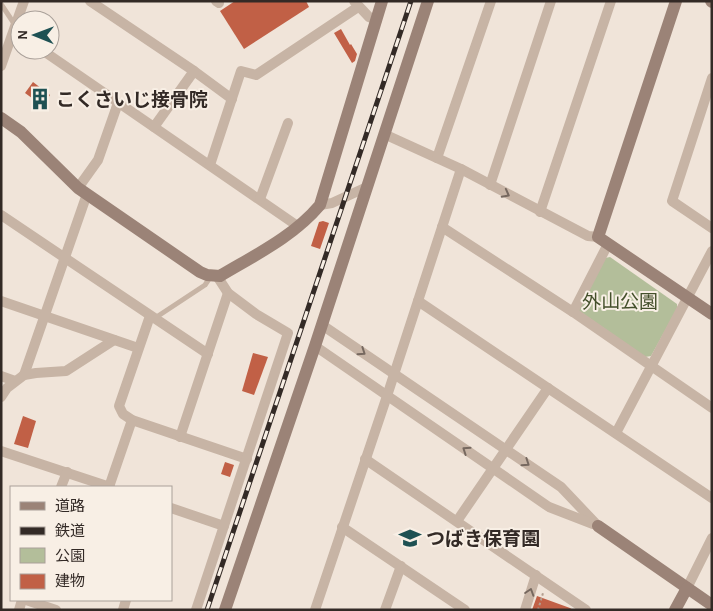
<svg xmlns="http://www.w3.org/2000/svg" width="713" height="611" viewBox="0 0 713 611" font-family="'Alegreya Sans','Noto Sans JP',sans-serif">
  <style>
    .green { fill: #b3be9a }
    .building { fill: #c16046 }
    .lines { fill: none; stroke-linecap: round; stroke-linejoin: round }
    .path { stroke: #b39e90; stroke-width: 2; stroke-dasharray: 2.5 2.5; stroke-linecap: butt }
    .lane { stroke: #c7b4a5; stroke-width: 5 }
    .street { stroke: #c7b4a5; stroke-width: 10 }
    .secondary { stroke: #9b8377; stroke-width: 12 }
    .rail-casing { stroke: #332a26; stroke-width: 5 }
    .rail { stroke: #f8efe5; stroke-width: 3; stroke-dasharray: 9; stroke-linecap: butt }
    .oneway { stroke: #76685f }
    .labels { text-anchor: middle; stroke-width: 4; stroke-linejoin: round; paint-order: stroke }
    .poi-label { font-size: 19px; font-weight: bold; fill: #332a26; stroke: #f8efe5; text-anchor: start }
    .park-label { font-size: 19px; fill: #44502b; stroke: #f8efe5 }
  </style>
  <rect width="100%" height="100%" fill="#f0e4d9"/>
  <!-- green -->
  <path class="green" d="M610,257l67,47v5l-26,47 -6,1 -66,-46v-5l26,-48z"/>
  <!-- building -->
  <g class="building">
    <path d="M235,1h71l3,6 -65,42 -24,-38z"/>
    <path d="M341,29l9,16 1,-1 6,10 -2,7 -3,2 -18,-30z"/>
    <path d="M33,82l17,13 -7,11 -18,-13z"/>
    <path d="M323,221l6,2 -9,26 -9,-3 8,-24z"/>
    <path d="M253,353l15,4 -14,38 -12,-4z"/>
    <path d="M23,416l13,5 -8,27 -14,-4z"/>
    <path d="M225,462l9,3 -4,12 -9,-3z"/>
    <path d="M537,596l33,12 3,2h-41z"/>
  </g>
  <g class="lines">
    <!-- path -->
    <path class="path" d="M538,610l5,-17"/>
    <!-- lane -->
    <g class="lane">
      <path d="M1,4l14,21"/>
      <path d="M155,318l50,-33 6,-9"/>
    </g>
    <!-- street -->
    <g class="street">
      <path d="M90,1l104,70 38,28"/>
      <path d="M216,1l3,2"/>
      <path d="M354,1l15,16 8,3"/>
      <path d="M42,50l257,177"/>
      <path d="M1,66l23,-65"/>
      <path d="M712,78l-40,123 40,27"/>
      <path d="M154,127l40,-56"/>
      <path d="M384,134l77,35 127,67 10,1"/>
      <path d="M437,158l54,-157"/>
      <path d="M210,165l31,-94 15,4 102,-68"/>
      <path d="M490,185l61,-184"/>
      <path d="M78,188l20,-28 20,-57"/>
      <path d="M260,199l28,-76"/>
      <path d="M320,205l12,-2 35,-16"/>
      <path d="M540,212l71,-211"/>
      <path d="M1,215l207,139"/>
      <path d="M442,227l131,85 139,96"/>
      <path d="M1,301l137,47"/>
      <path d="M418,301l294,197"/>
      <path d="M573,312l35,-68"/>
      <path d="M150,316l-31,90 4,8 9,6 115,39"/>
      <path d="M322,325l239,162 37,39"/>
      <path d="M315,346l234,161 44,17"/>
      <path d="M24,375l63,-181"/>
      <path d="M1,376l14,5"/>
      <path d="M1,397l6,-9 17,-13 12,-2 30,-2 48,-31"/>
      <path d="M616,433l96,-182"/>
      <path d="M180,437l48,-144"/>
      <path d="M1,451l109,36"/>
      <path d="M365,459l221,151"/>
      <path d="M61,487l6,-15"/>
      <path d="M109,487l23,-67"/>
      <path d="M171,508l53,18"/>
      <path d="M457,521l91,-133"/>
      <path d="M342,527l123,83"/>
      <path d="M687,588l25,-50"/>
      <path d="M26,600l30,10"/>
      <path d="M19,610l3,-10"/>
      <path d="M123,610l3,-10"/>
      <path d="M196,610l92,-277 -32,-19 -28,-21 -11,-17"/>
      <path d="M315,610l72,-214 74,-227"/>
      <path d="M385,610l16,-44"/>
      <path d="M525,610l11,-35"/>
    </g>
    <!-- secondary -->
    <g class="secondary">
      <path d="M676,1l-78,236 114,77"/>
      <path d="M711,1l1,1"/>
      <path d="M1,118l20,14 57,56 122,84 7,3 13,1c35,-21 73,-39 100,-71l62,-204"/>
      <path d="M598,526l114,79"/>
      <path d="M225,610l90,-264 113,-345"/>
      <path d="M675,610l12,-22"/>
    </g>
    <!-- rail casing -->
    <g class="rail-casing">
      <path id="rail" d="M207,610l204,-609"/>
    </g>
    <!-- rail -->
    <use href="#rail" class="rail"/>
  </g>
  <!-- one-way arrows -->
  <defs><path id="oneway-chevron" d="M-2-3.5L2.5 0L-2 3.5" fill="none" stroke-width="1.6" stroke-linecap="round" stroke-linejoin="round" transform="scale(1.25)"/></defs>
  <g class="oneway">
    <use href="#oneway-chevron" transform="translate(506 194) rotate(28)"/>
    <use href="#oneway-chevron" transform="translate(362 352) rotate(34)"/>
    <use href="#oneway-chevron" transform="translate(466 450) rotate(-146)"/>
    <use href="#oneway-chevron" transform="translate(526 463) rotate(34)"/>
    <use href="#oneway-chevron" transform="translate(530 592) rotate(-72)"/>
  </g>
  <!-- icons -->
  <defs>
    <g id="building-bare" transform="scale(1.725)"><path d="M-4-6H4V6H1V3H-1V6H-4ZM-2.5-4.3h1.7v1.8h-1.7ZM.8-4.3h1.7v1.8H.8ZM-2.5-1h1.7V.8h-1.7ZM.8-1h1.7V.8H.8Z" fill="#1e5153" stroke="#f8efe5" stroke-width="2.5" paint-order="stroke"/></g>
    <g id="school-bare" transform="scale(1.725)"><path d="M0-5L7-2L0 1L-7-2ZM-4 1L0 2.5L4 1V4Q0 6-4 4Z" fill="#1e5153" stroke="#f8efe5" stroke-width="2.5" paint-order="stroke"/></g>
  </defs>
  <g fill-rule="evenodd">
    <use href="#building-bare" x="40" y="99"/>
    <use href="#school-bare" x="410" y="538"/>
  </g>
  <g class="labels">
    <!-- poi labels -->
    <g class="poi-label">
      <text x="56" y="106">こくさいじ接骨院</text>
      <text x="426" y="545">つばき保育園</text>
    </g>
    <!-- park labels -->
    <g class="park-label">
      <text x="620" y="308">外山公園</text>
    </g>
  </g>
  <!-- border -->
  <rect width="713" height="611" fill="none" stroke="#332a26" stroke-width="5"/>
  <!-- legend -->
  <rect x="10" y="486" width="162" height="115" fill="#f8efe5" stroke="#a9a099"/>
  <rect x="20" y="502" width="25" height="8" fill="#9b8377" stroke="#a9a099"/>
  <text x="55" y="511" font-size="15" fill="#332a26">道路</text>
  <rect x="20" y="527" width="25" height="8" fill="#332a26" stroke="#a9a099"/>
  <text x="55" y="536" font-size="15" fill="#332a26">鉄道</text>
  <rect x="20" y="548" width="25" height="15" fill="#b3be9a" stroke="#a9a099"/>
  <text x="55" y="561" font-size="15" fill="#332a26">公園</text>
  <rect x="20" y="574" width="25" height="15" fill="#c16046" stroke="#a9a099"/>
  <text x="55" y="586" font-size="15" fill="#332a26">建物</text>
  <!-- north arrow -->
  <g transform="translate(35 35) rotate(271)"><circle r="24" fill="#f8efe5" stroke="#a9a099"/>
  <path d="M0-4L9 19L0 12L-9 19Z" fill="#1e5153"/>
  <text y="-8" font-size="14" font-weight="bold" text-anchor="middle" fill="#332a26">N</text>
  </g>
</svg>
